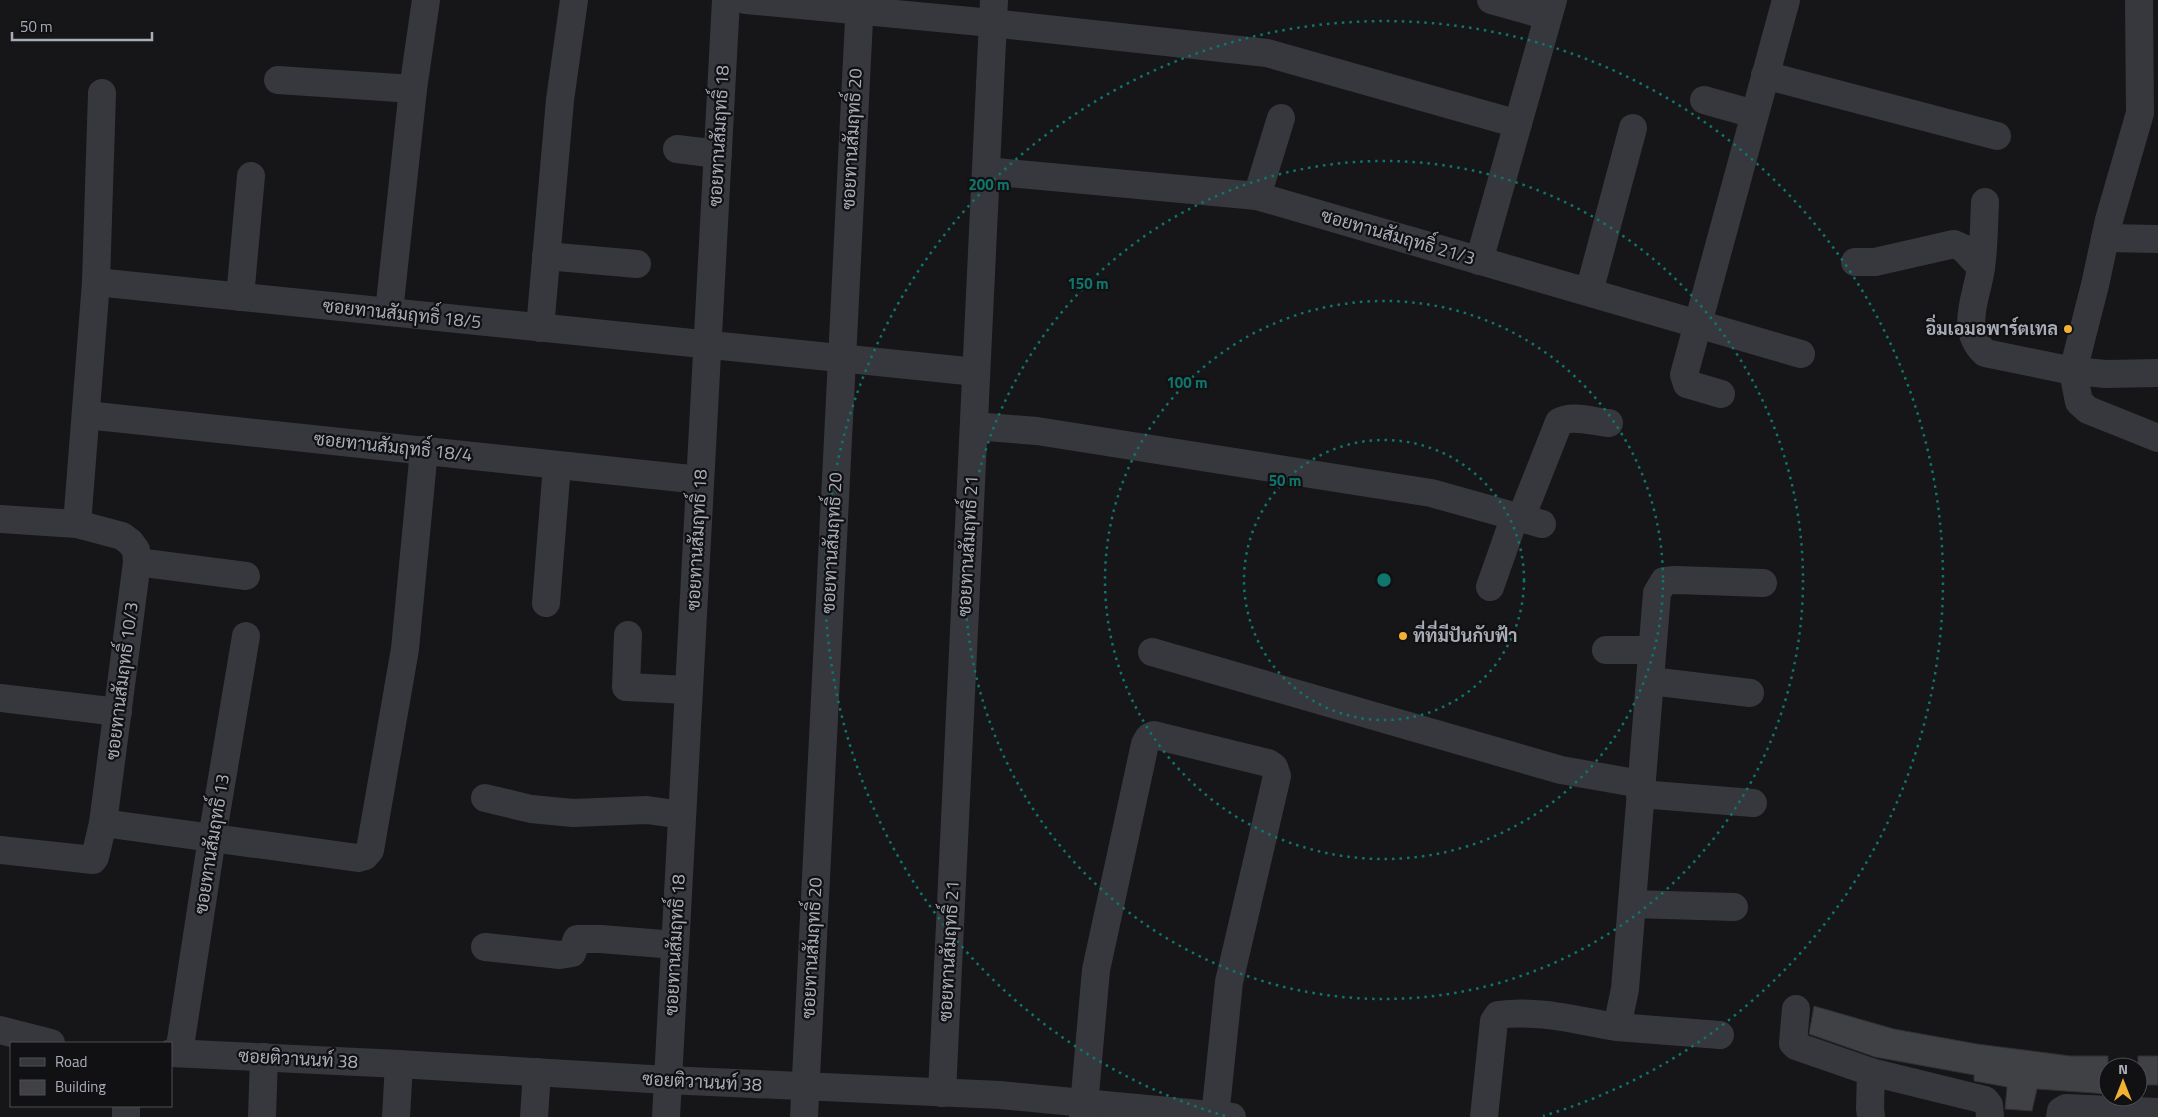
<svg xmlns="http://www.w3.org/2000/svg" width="2158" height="1117" viewBox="0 0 2158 1117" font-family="'Titillium Web',Sarabun,sans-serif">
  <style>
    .building { fill: #404145; stroke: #303034 }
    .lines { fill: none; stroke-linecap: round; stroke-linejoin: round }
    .minor { stroke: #37383d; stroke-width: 28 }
    .ring { fill: none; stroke: #0f766e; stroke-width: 2.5; stroke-dasharray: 2.5 5 }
    .poi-dot { fill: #f2b134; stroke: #111113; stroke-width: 2 }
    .labels { text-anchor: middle; stroke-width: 4.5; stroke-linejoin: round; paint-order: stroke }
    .street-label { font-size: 18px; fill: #a8adb8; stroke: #111113 }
    .poi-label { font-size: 18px; font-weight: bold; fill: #a8adb8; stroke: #111113; text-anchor: end }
    .centre { fill: #0f766e; stroke: #111113; stroke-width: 2.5 }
    .ring-label { font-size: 15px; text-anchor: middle; font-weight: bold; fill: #0f766e; stroke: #111113; stroke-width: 4.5; stroke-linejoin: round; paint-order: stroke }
  </style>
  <rect width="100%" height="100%" fill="#161618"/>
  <!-- building -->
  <g class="building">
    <path d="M1814,1006l80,23 83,15 94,12h37v38l-71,-5 -5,22 -27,-2 2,-22 -33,-6v-6l-99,-18 -66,-23z"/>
    <rect x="2138" y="1056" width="20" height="29"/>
  </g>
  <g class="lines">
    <!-- minor -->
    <g class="minor">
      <path d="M746,0l246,23 275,30 251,71"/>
      <path d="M1491,0l57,16"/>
      <path d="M2139,0l1,113 -31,107 -14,65 -22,86 6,31 9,8 70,28"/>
      <path d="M1765,75l232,61"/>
      <path d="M278,80l135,9"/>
      <path d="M1704,100l50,14"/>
      <path d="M677,149l41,5"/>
      <path d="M986,171l271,25 544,158"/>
      <path d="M1257,196l24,-78"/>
      <path d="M1985,202c-1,22 -1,44 -4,66 -4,29 -22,61 4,85l88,18 33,3 52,-1"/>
      <path d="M2105,238l53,1"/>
      <path d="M546,256l91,8"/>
      <path d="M1479,261l74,-261"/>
      <path d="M1855,262h20l79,-18 9,4 18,19"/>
      <path d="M96,282l880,90"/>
      <path d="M1589,292l44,-164"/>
      <path d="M240,297l11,-121"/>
      <path d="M389,312l24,-223 13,-89"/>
      <path d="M540,328l20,-228 14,-100"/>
      <path d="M1721,394l-34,-10 -3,-9 102,-375"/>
      <path d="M86,415l614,65"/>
      <path d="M974,426l63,5 394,62 111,31"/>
      <path d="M1521,518l38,-96c13,-8 35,0 50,1"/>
      <path d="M0,519l77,5 45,12 8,6 6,8 1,12 -34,261 -8,34 -2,3 -93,-10"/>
      <path d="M77,524l19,-242 6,-189"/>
      <path d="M137,562l109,14"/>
      <path d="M1490,587l25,-71"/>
      <path d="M546,603l11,-138"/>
      <path d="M628,635l-2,52 62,3"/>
      <path d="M1606,650h45"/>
      <path d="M1152,652l409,118 80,14"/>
      <path d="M1651,681l99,12"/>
      <path d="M0,698l118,14"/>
      <path d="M1640,794l113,9"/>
      <path d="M485,798l46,11 42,4 74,-3 35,5"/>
      <path d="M103,823l255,35 7,-2 5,-6 35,-201 19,-199"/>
      <path d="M1632,904l102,3"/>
      <path d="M485,947l75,8 12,-2 5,-14h24l74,6"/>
      <path d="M1796,1009l-3,34 3,3 75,26 -1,36 1,9"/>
      <path d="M1617,1027l103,8"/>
      <path d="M0,1030l51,13"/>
      <path d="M171,1053l228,11 268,16 333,15 232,22"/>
      <path d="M179,1053l33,-215 34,-202"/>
      <path d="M1871,1072l114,28 4,5 1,12"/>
      <path d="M942,1093l52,-1093"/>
      <path d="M126,1117v-11"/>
      <path d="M262,1117l2,-60"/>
      <path d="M396,1117l3,-53"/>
      <path d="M534,1117l3,-45"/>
      <path d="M666,1117l60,-1117"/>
      <path d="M804,1117l56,-1117"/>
      <path d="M1083,1117l13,-147 49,-226 4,-7 5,-2 114,28 6,4 3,9 -48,206 -14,135"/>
      <path d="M1484,1117l10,-96 4,-6c39,-6 81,6 119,12l8,-38 32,-396 7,-12 12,-1 87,3"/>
      <path d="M2060,1117l1,-6 5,-3 92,4"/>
    </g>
  </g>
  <!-- distance rings -->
  <g class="ring">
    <circle cx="1384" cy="580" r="140"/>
    <circle cx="1384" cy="580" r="279"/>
    <circle cx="1384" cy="580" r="419"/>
    <path d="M1225 1116A559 559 0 1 1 1543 1116"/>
  </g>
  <!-- markers -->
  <g class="poi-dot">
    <circle cx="2068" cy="329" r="5"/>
    <circle cx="1403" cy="636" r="5"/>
  </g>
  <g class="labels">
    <!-- street labels -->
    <g class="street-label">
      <text transform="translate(719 136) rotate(-87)" y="6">ซอยทานสัมฤทธิ์ 18</text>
      <text transform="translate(852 139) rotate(-87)" y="6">ซอยทานสัมฤทธิ์ 20</text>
      <text transform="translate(1398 237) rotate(16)" y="6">ซอยทานสัมฤทธิ์ 21/3</text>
      <text transform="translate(402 314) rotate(6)" y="6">ซอยทานสัมฤทธิ์ 18/5</text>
      <text transform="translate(393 447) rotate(6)" y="6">ซอยทานสัมฤทธิ์ 18/4</text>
      <text transform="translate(697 540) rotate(-87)" y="6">ซอยทานสัมฤทธิ์ 18</text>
      <text transform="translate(832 543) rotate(-87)" y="6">ซอยทานสัมฤทธิ์ 20</text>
      <text transform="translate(968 546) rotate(-87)" y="6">ซอยทานสัมฤทธิ์ 21</text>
      <text transform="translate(122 681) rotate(-83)" y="6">ซอยทานสัมฤทธิ์ 10/3</text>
      <text transform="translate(212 844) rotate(-81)" y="6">ซอยทานสัมฤทธิ์ 13</text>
      <text transform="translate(675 945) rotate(-87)" y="6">ซอยทานสัมฤทธิ์ 18</text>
      <text transform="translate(812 948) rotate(-87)" y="6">ซอยทานสัมฤทธิ์ 20</text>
      <text transform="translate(949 951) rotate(-87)" y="6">ซอยทานสัมฤทธิ์ 21</text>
      <text transform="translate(298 1059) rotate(3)" y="6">ซอยติวานนท์ 38</text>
      <text transform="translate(702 1082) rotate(3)" y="6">ซอยติวานนท์ 38</text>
    </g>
    <!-- poi labels -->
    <g class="poi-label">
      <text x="2058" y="335">อิ่มเอมอพาร์ตเทล</text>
      <text x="1413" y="642" text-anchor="start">ที่ที่มีปันกับฟ้า</text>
    </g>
  </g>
  <circle cx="1384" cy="580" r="8" class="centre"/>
  <g class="ring-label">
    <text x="989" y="190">200 m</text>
    <text x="1088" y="289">150 m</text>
    <text x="1187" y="388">100 m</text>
    <text x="1285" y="486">50 m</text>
  </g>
  <!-- legend -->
  <rect x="10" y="1042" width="162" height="65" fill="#111113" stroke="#4d4f55"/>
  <rect x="20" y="1058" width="25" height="8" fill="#37383d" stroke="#4d4f55"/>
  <text x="55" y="1067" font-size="15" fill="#a8adb8">Road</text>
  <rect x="20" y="1080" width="25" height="15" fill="#404145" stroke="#4d4f55"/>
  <text x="55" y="1092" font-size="15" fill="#a8adb8">Building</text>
  <!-- north arrow -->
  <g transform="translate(2123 1082)"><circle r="24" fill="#111113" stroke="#4d4f55"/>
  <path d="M0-4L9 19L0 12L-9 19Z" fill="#f2b134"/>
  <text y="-8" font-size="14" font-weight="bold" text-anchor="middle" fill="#a8adb8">N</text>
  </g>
  <!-- scale -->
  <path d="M12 32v8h140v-8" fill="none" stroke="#a8adb8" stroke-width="2.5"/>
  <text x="20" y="32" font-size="15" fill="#a8adb8" stroke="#111113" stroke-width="4" paint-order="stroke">50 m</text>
</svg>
